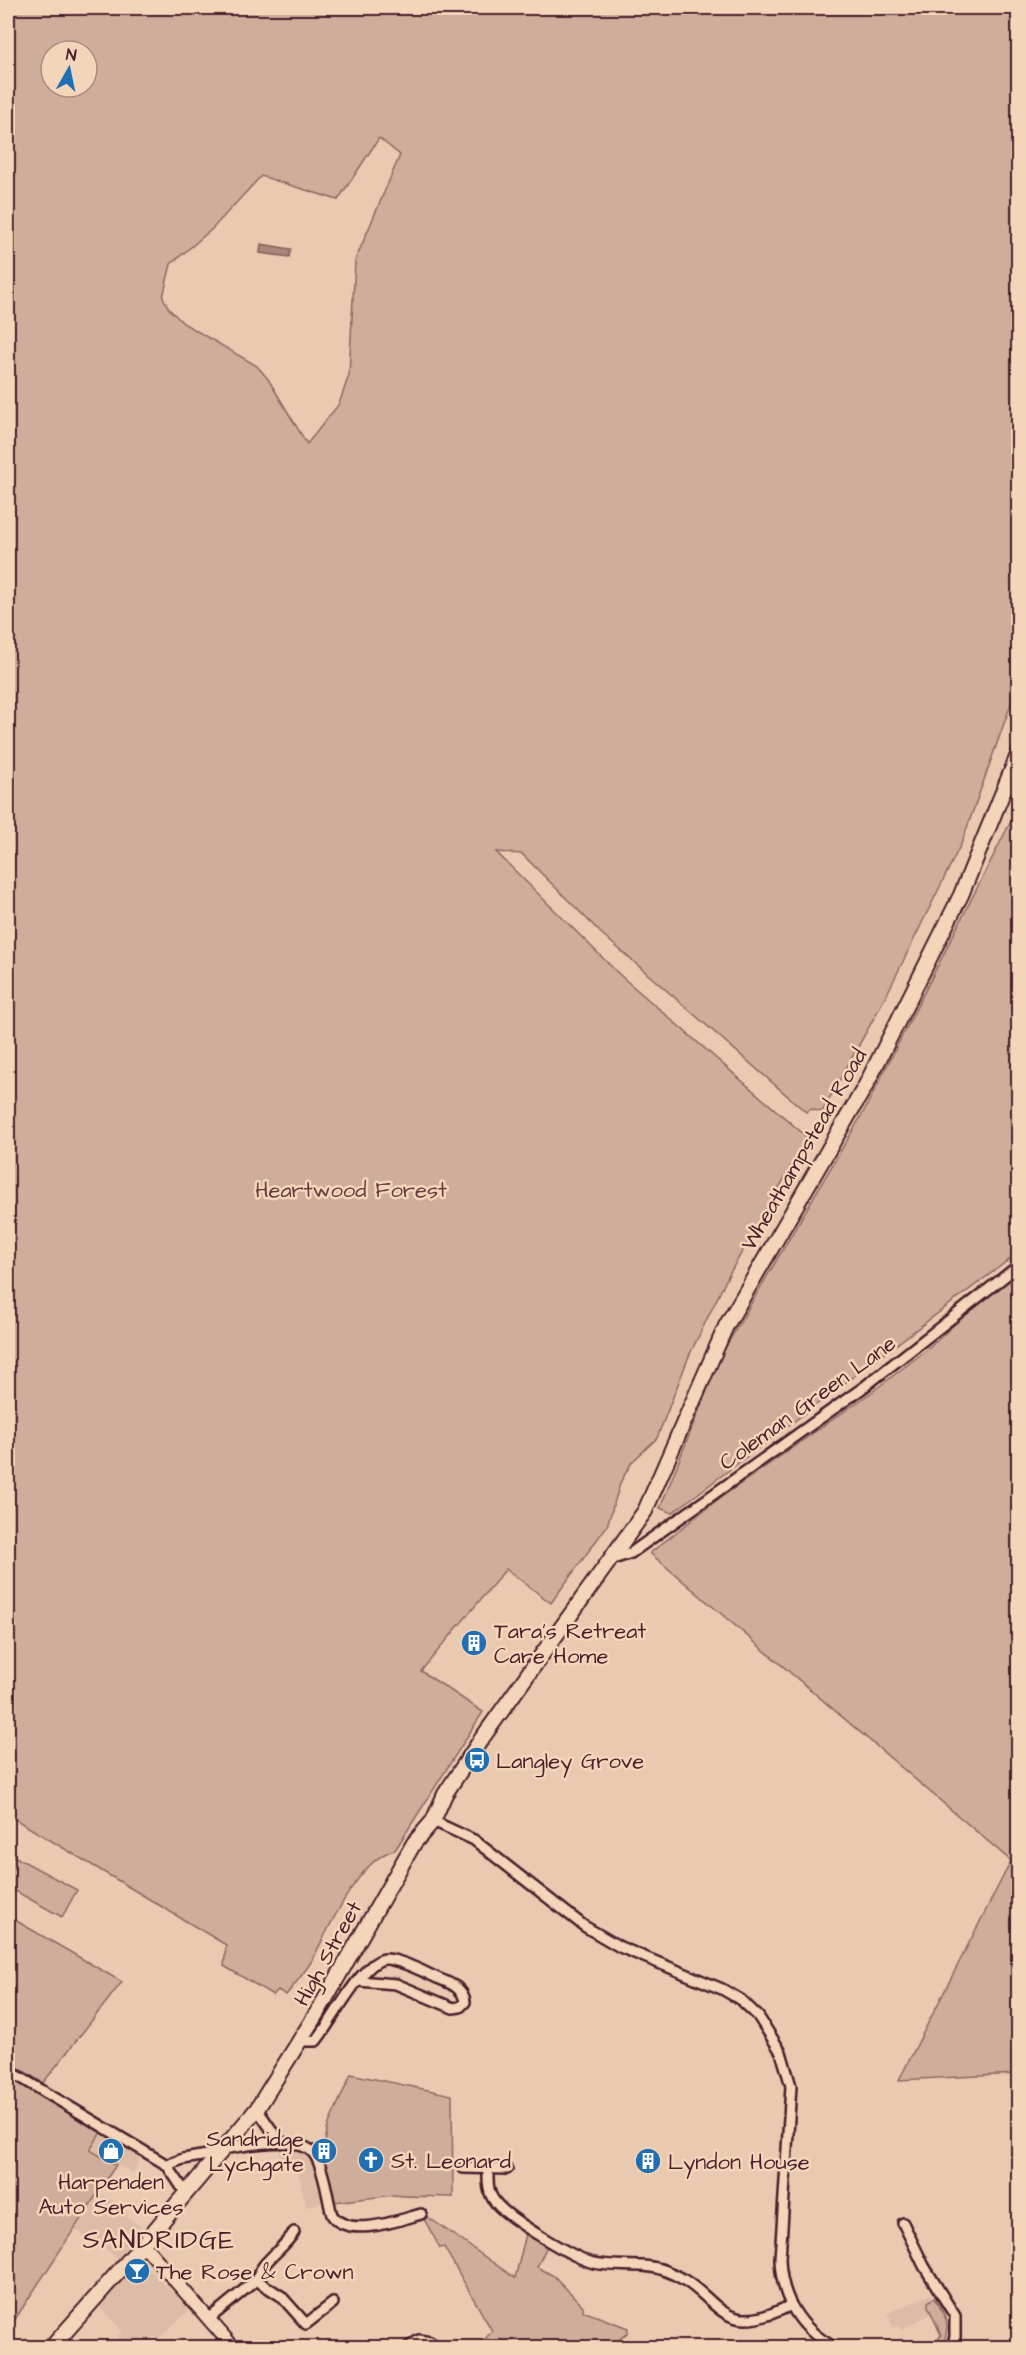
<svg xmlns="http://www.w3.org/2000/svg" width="1026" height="2355" viewBox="0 0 1026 2355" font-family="'Architects Daughter',sans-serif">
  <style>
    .built { fill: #dcbca6 }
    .green { fill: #ceae9a; stroke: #8c6662; stroke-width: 1.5; fill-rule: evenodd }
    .water { fill: #a9867b; stroke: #835d5b; stroke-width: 1.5 }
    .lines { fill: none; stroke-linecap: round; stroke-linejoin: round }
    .minor-casing { stroke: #4a1f2b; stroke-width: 14 }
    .tertiary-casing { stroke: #4a1f2b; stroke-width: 16 }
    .secondary-casing { stroke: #4a1f2b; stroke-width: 18 }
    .minor { stroke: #f3d5b9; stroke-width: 9 }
    .tertiary { stroke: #f3d5b9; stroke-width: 12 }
    .secondary { stroke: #f3d5b9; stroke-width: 14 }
    .labels { text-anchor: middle; stroke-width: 5; stroke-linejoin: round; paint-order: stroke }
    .street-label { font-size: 22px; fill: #4a1f2b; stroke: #f3d5b9 }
    .park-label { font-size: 22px; fill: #643c41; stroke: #f3d5b9 }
    .poi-label { font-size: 22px; fill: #4a1f2b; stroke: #f3d5b9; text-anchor: start }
    .quarter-label { font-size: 26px; letter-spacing: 1.5px; fill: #4a1f2b; stroke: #f3d5b9 }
  </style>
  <rect width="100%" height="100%" fill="#e9cab1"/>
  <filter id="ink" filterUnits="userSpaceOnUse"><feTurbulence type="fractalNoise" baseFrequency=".0167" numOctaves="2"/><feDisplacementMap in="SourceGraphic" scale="12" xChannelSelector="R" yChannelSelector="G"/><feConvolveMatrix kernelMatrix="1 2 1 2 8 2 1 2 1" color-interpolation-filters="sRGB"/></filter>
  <g filter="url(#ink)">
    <!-- built -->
    <g class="built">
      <path d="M101,2132l40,25 -8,16 -44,-24z"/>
      <path d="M279,2146l26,4 9,9 10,43 -18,5 -6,-28 -10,-21 -9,1z"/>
      <path d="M98,2192l30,21 -2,4 17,11 -25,30 -43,-29z"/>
      <path d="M138,2259l53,50 -33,30 -3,-3 -12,11 -34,1 13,-17 -24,-26z"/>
      <path d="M931,2294l2,4 -5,4v4l3,8 -30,16 -2,-4 -6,2 -5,-15z"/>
    </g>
    <!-- green -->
    <g class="green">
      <path d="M8,8h1010v676l-56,158 -76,154 -64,116 -11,-3 -5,3 -203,-177 -81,-81 -26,-2 125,124 187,162 -80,138 -39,80 -32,82 -25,24 -11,19 -14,45 -56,77 -45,-34 -85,102 62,41 -88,138c-36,7 -67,81 -84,112 -7,11 -16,22 -25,33l-8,-5 -5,5 -49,-29 2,-21 -218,-130zM51,51h36v36h-36zM379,138l21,17 -45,106 -6,114 -10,29 -32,40 -39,-65 -11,-13 -74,-43 -14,-14 -6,-12 8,-33 41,-35 49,-53 77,24z"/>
      <path d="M1018,801v452l-346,260 -12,-5 62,-155 141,-240 150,-296z"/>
      <path d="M1018,1272v802l-119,6 112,-219 -361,-308 66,-52 156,-109 57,-44 42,-39z"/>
      <path d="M8,1853l69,37 -15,27 -54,-30z"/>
      <path d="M8,1916l114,66 -79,101 -35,-22z"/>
      <path d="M351,2074l101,21 1,102c-11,-1 -53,0 -58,-2l-61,7 -11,-49 5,-27z"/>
      <path d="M8,2076l93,56 -11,18 26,15 -106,162 -2,-2z"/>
      <path d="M428,2217l87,61 11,-44 21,12 -10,21 17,9 29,30v5l45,17 -1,5 -17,14h-132l14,-16 -48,-84 -4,1 -16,-29z"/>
      <path d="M934,2298c12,16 19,31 6,49h-7l8,-12 -13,-29v-4z"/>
    </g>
    <!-- water -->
    <path class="water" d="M261,244l30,5 -2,8 -29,-4z"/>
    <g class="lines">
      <!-- minor casing -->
      <g class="minor-casing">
        <g id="minor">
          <path d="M613,1559l18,-6 233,-166 154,-121"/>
          <path d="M433,1821l41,19 110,86 36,21 102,42 19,11 17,16 23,36 10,34 -11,173c1,39 20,71 56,89"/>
          <path d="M300,2041h16c15,-17 48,-84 71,-82 16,2 33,11 48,18 12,5 29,10 30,25l-5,5 -7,1 -57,-24 -38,-3"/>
          <path d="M8,2070l159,95 18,27"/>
          <path d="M257,2109l23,33"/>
          <path d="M224,2149c22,-4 80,-16 92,8 9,16 11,40 16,58 16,24 67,5 89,-1"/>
          <path d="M167,2165l16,-6 37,-6"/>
          <path d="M463,2168l44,1"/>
          <path d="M488,2169c0,12 -1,24 8,34 13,16 77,55 98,60 23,5 49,-1 72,8 56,21 50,73 125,34"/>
          <path d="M903,2223l21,43 31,50v22l-5,10"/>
          <path d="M256,2280c7,-21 27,-30 38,-48"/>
          <path d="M210,2318l46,-38 25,16 25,28 27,-21"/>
          <path d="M407,2348l12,-8 11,2 7,6"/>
        </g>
      </g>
      <!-- tertiary casing -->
      <g class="tertiary-casing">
        <path id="tertiary" d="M143,2244l91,104"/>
      </g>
      <!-- secondary casing -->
      <g class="secondary-casing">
        <path id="secondary" d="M51,2348l92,-104 114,-135 63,-101 94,-165 19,-22 12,-27 35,-53 165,-230 81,-185 140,-241 95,-190 57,-140"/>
      </g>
      <!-- minor -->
      <use href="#minor" class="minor"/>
      <!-- tertiary -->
      <use href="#tertiary" class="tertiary"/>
      <!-- secondary -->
      <use href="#secondary" class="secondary"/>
    </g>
  </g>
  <!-- icons -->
  <defs>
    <g id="building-disc" transform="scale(1.35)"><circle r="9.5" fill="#1f6fb2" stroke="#f3d5b9"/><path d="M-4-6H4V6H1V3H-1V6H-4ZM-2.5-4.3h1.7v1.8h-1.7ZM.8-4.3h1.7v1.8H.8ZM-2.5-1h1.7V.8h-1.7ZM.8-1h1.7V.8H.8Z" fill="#fff"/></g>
    <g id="bus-disc" transform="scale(1.35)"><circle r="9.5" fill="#1f6fb2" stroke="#f3d5b9"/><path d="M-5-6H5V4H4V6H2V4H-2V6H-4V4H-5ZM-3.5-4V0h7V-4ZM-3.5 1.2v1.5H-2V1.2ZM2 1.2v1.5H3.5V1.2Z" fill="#fff"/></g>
    <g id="shop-disc" transform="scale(1.35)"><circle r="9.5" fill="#1f6fb2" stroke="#f3d5b9"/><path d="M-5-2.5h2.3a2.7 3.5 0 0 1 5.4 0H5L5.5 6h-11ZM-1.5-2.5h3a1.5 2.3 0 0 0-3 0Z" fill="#fff"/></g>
    <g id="church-disc" transform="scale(1.35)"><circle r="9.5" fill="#1f6fb2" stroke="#f3d5b9"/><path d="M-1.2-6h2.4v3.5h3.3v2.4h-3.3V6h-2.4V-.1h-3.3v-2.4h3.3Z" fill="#fff"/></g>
    <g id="bar-disc" transform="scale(1.35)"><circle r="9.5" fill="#1f6fb2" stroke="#f3d5b9"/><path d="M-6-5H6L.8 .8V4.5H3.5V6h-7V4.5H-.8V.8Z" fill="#fff"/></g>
  </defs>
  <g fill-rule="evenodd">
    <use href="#building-disc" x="474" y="1643"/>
    <use href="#bus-disc" x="477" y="1760"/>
    <use href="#shop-disc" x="111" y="2151"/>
    <use href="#building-disc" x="324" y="2151"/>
    <use href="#church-disc" x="371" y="2160"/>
    <use href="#building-disc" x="648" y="2161"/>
    <use href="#bar-disc" x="137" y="2271"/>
  </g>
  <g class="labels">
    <!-- street labels -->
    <g class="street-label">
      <text transform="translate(803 1149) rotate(-60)" y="8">Wheathampstead Road</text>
      <text transform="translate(807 1402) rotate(-36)" y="8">Coleman Green Lane</text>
      <text transform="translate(327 1953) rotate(-61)" y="8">High Street</text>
    </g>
    <!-- park labels -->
    <g class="park-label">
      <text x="351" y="1197">Heartwood Forest</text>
    </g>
    <!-- poi labels -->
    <g class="poi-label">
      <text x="494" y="1638">Tara's Retreat<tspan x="494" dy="25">Care Home</tspan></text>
      <text x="496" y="1768">Langley Grove</text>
      <text x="304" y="2146" text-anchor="end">Sandridge<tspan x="304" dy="25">Lychgate</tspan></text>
      <text x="391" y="2168">St. Leonard</text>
      <text x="668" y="2169">Lyndon House</text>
      <text x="111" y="2189" text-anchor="middle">Harpenden<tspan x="111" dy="25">Auto Services</tspan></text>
      <text x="156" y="2279">The Rose &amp; Crown</text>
    </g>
    <!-- quarter labels -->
    <g class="quarter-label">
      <text x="159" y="2248">SANDRIDGE</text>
    </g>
  </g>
  <!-- margin -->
  <rect width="1026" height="2355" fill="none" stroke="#f3d5b9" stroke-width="30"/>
  <rect x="15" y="15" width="996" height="2325" fill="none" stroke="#4a1f2b" stroke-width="2" filter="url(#ink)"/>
  <!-- north arrow -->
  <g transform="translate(69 69) rotate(9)"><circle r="28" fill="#f3d5b9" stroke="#af8c80" stroke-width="1.5"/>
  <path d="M0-4.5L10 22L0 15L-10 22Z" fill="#1f6fb2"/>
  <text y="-9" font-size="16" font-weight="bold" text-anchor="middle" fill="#4a1f2b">N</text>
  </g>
</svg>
